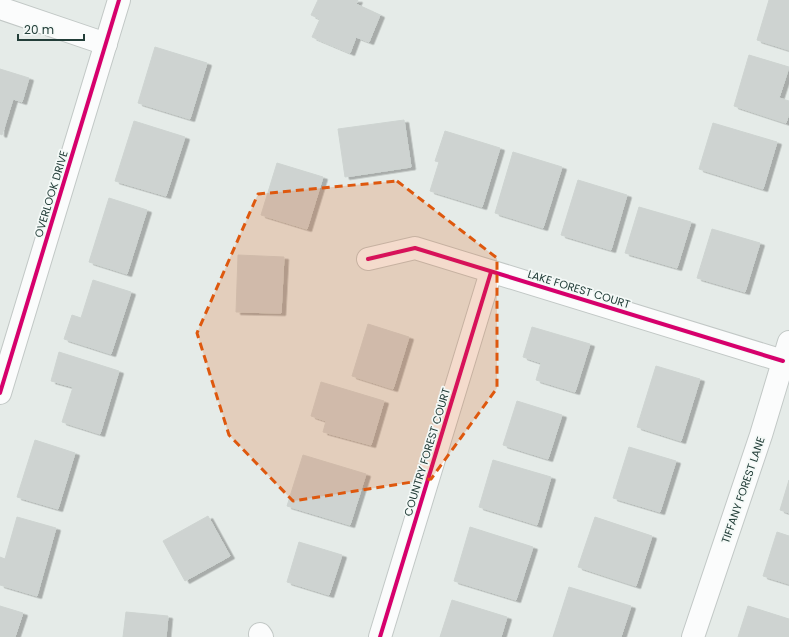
<svg xmlns="http://www.w3.org/2000/svg" width="789" height="637" viewBox="0 0 789 637" font-family="Poppins,sans-serif">
  <style>
    .building { fill: #ced3d1; stroke: #ced4d1; filter: url(#shadow) }
    .lines { fill: none; stroke-linecap: round; stroke-linejoin: round }
    .minor-casing { stroke: #c2c8c6; stroke-width: 24 }
    .minor { stroke: #fbfcfc; stroke-width: 22 }
    .cycleway-casing { stroke: #f4f9f7; stroke-width: 6 }
    .cycleway { stroke: #d6006c; stroke-width: 4 }
    .marked { fill: #de580e; fill-opacity: 0.2; stroke: #de580e; stroke-width: 3; stroke-dasharray: 8 5; stroke-linejoin: round }
    .labels { text-anchor: middle; stroke-width: 3.5; stroke-linejoin: round; paint-order: stroke }
    .street-label { font-size: 11px; fill: #233e39; stroke: #f4f9f7 }
  </style>
  <defs>
    <filter id="shadow"><feDropShadow dx="4.5" dy="2.5" stdDeviation="0" flood-color="#0004"/></filter>
  </defs>
  <rect width="100%" height="100%" fill="#e5ebe8"/>
  <!-- building -->
  <g class="building">
    <path d="M318,0h40l-2,4 24,11 -11,27 -13,-5 -6,16 -38,-16 8,-18 -9,-4z"/>
    <path d="M769,0h20v50l-32,-10z"/>
    <path d="M155,47l52,16 -17,56 -52,-16z"/>
    <path d="M749,55l40,12 -10,31 10,3v13l-3,9 -52,-17z"/>
    <path d="M0,69l29,9 -7,24 -9,-3 -11,36 -2,-1z"/>
    <path d="M404,120l7,47 -66,10 -7,-48z"/>
    <path d="M134,121l51,16 -19,59 -51,-15z"/>
    <path d="M713,123l64,19 -14,47 -64,-20z"/>
    <path d="M445,131l55,17 -18,59 -52,-16 9,-29 -4,-1z"/>
    <path d="M513,152l49,15 -19,61 -48,-15z"/>
    <path d="M277,163l46,14 -16,52 -46,-14z"/>
    <path d="M578,180l49,15 -16,55 -50,-15z"/>
    <path d="M109,198l38,12 -20,64 -38,-12z"/>
    <path d="M639,207l52,15 -14,46 -52,-15z"/>
    <path d="M712,229l48,14 -15,49 -48,-14z"/>
    <path d="M238,255l46,2 -3,56 -45,-1z"/>
    <path d="M93,280l38,12 -20,62 -47,-15 8,-24 9,3z"/>
    <path d="M368,324l41,13 -16,52 -41,-13z"/>
    <path d="M532,327l58,17 -15,48 -39,-12 5,-17 -18,-6z"/>
    <path d="M59,352l60,19 -19,63 -38,-12 11,-35 -22,-6z"/>
    <path d="M656,366l44,13 -19,62 -44,-14z"/>
    <path d="M321,382l63,19 -13,44 -48,-13 3,-11 -15,-5z"/>
    <path d="M517,401l45,14 -14,44 -45,-14z"/>
    <path d="M35,440l40,13 -17,56 -41,-12z"/>
    <path d="M629,447l47,14 -16,51 -47,-14z"/>
    <path d="M303,455l63,19 -16,51 -63,-19z"/>
    <path d="M493,460l58,17 -14,48 -58,-18z"/>
    <path d="M789,480v33l-9,-3z"/>
    <path d="M208,516l22,40 -45,25 -22,-40z"/>
    <path d="M17,517l39,11 -19,68 -37,-11v-28l5,2z"/>
    <path d="M595,517l57,19 -16,50 -58,-19z"/>
    <path d="M470,527l63,20 -17,53 -62,-19z"/>
    <path d="M777,532l12,4v48l-26,-8z"/>
    <path d="M299,542l43,13 -13,40 -42,-13z"/>
    <path d="M569,587l62,19 -10,31h-68z"/>
    <path d="M452,600l55,17 -6,20h-61z"/>
    <path d="M0,606l23,7 -8,24h-15z"/>
    <path d="M748,606l41,13v18h-51z"/>
    <path d="M126,612l42,4 -2,21h-43z"/>
  </g>
  <g class="lines">
    <!-- minor casing -->
    <g class="minor-casing">
      <g id="minor">
        <path d="M0,8l106,36"/>
        <path d="M368,259l47,-11 368,113"/>
        <path d="M0,393l119,-393"/>
        <path d="M260,634l2,3"/>
        <path d="M380,637l111,-365"/>
        <path d="M693,637l68,-202 28,-93"/>
      </g>
    </g>
    <!-- minor -->
    <use href="#minor" class="minor"/>
    <!-- cycleway casing -->
    <g class="cycleway-casing">
      <g id="cycleway">
        <path d="M368,259l47,-11 368,113"/>
        <path d="M0,393l119,-393"/>
        <path d="M380,637l111,-365"/>
      </g>
    </g>
    <!-- cycleway -->
    <use href="#cycleway" class="cycleway"/>
  </g>
  <!-- marked area -->
  <path class="marked" d="M397,181l100,77v130l-66,91 -138,22 -64,-66 -32,-102 61,-139z"/>
  <g class="labels">
    <!-- street labels -->
    <g class="street-label">
      <text transform="translate(51 194) rotate(-73)" y="4">OVERLOOK DRIVE</text>
      <text transform="translate(579 289) rotate(17)" y="4">LAKE FOREST COURT</text>
      <text transform="translate(427 452) rotate(-73)" y="4">COUNTRY FOREST COURT</text>
      <text transform="translate(743 490) rotate(-71)" y="4">TIFFANY FOREST LANE</text>
    </g>
  </g>
  <!-- scale -->
  <path d="M18 34v6h66v-6" fill="none" stroke="#233e39" stroke-width="2"/>
  <text x="24" y="34" font-size="12" fill="#233e39" stroke="#f4f9f7" stroke-width="3" paint-order="stroke">20 m</text>
</svg>
